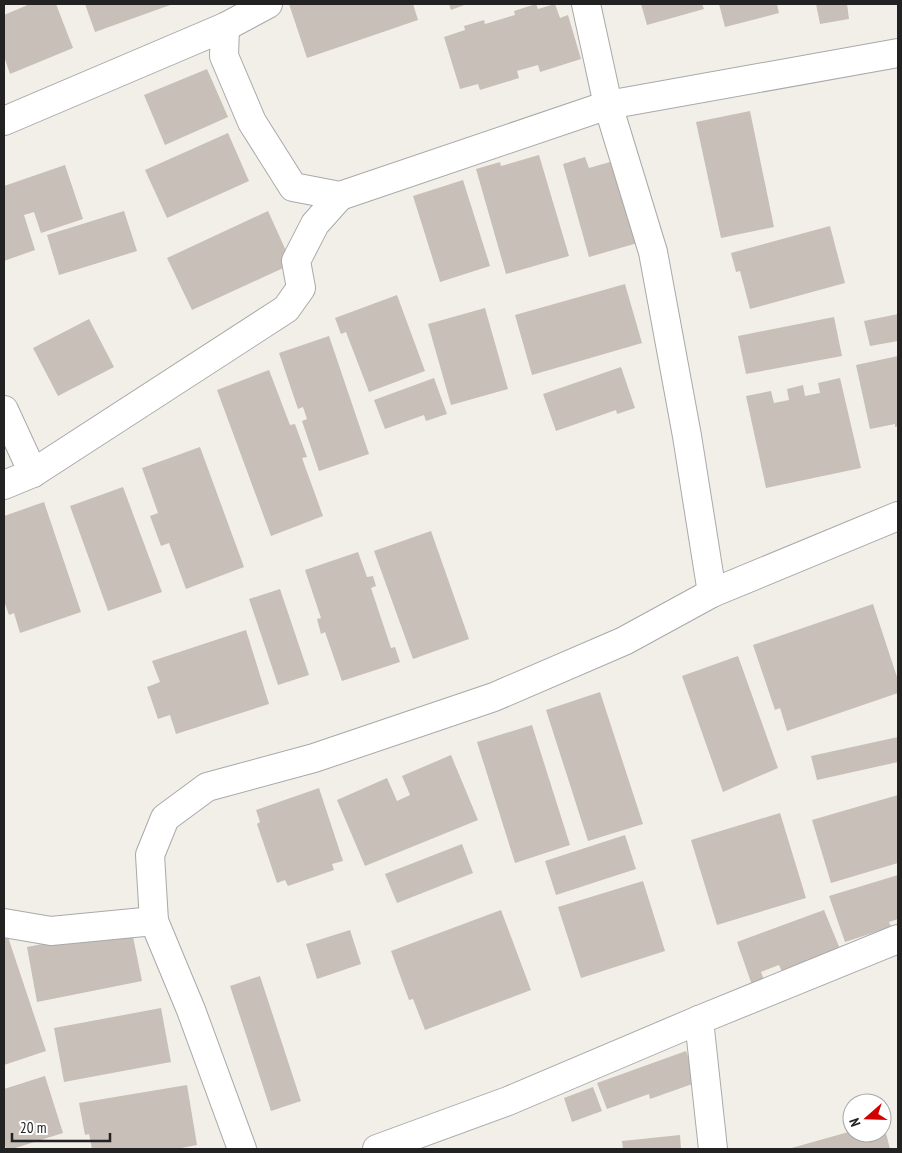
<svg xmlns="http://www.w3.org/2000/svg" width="902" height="1153" viewBox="0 0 902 1153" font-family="'PT Sans Narrow',sans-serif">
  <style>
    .building { fill: #c7bfb8 }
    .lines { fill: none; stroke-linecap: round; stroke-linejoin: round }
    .minor-casing { stroke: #a9a9a9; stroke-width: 30 }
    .minor { stroke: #fff; stroke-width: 28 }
  </style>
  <rect width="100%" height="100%" fill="#f2efe9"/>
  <!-- building -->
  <g class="building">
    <path d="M30,4h26l17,44 -63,26 -6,-18v-41z"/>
    <path d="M85,4h88l-78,28z"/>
    <path d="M289,4h124l5,16 -111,38z"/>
    <path d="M449,4h18l-16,6z"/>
    <path d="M536,4l2,5 17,-5 5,14 8,-3 13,44 -41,13 -2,-7 -21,6 2,7 -39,12 -2,-6 -18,5 -16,-52 21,-7 -1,-4 20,-6 1,4 30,-9 -1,-4z"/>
    <path d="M641,4h61l2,5 -57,16z"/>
    <path d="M719,4h58l2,9 -54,14z"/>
    <path d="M816,4h31l2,15 -29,5z"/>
    <path d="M207,69l21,48 -63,28 -21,-50z"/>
    <path d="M750,111l24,116 -53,11 -25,-116z"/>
    <path d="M228,133l21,48 -82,37 -22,-48z"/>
    <path d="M539,155l30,101 -63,18 -30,-105 24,-7 1,4z"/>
    <path d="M585,157l4,11 28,-8 24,82 -52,15 -26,-93z"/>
    <path d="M65,165l18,54 -42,14 -7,-21 -10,3 11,35 -31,11v-75z"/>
    <path d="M463,180l27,86 -50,16 -27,-86z"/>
    <path d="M124,211l13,40 -78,24 -12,-40z"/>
    <path d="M268,211l24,53 -100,46 -25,-52z"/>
    <path d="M830,226l15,57 -95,26 -10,-38 -4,1 -5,-19z"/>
    <path d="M625,284l17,59 -110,32 -17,-60z"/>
    <path d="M397,295l28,76 -56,21 -23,-60 -5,2 -6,-16z"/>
    <path d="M485,308l23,81 -57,16 -23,-81z"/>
    <path d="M898,314v27l-28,5 -6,-25z"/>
    <path d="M834,317l8,39 -96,18 -8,-38z"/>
    <path d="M89,319l25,48 -56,29 -25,-48z"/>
    <path d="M329,336l40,118 -50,17 -17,-50 5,-2 -4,-12 -5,2 -19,-56z"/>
    <path d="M898,356v70l-3,1v-3l-25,5 -14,-64z"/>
    <path d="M621,367l14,41 -18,6 -1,-4 -60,21 -13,-37z"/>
    <path d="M269,370l21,55 5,-1 12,33 -5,1 21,58 -52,20 -54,-146z"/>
    <path d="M434,378l13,36 -21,7 -2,-6 -39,14 -11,-29z"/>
    <path d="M840,378l21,90 -95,20 -20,-92 25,-5 3,12 15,-3 -2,-11 16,-4 2,11 15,-3 -2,-10z"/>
    <path d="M200,447l44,120 -58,22 -17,-46 -8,3 -11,-30 8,-3 -16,-45z"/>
    <path d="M123,487l39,105 -54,19 -38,-105z"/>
    <path d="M44,502l37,110 -61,21 -6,-20 -5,2 -5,-14v-85z"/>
    <path d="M431,531l38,108 -56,20 -39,-108z"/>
    <path d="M358,552l9,25 6,-1 3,10 -5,2 20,60 4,-1 5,15 -58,19 -17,-49 -4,2 -4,-15 4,-1 -16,-48z"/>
    <path d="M280,589l29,86 -31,10 -29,-86z"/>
    <path d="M873,604l25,76v13l-111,38 -7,-23 -5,2 -22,-65z"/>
    <path d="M246,630l23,74 -93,30 -6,-19 -12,4 -11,-32 13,-5 -8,-21z"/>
    <path d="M738,656l40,112 -55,24 -41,-116z"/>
    <path d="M600,692l43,132 -55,17 -42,-131z"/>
    <path d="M532,725l38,120 -55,18 -38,-121z"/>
    <path d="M898,737v25l-81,18 -6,-24z"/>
    <path d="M451,755l27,65 -113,46 -28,-66 50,-22 10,23 13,-6 -8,-19z"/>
    <path d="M319,788l24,73 -11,3 2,6 -46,16 -3,-6 -8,3 -20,-59 3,-2 -4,-12z"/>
    <path d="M898,795v68l-67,20 -19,-63z"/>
    <path d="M780,813l26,85 -89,27 -26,-85z"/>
    <path d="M625,835l11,34 -80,26 -11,-34z"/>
    <path d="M462,844l11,29 -76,30 -12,-29z"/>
    <path d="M898,875v44l-9,3 2,5 -46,15 -16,-46z"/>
    <path d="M643,881l22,70 -84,27 -23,-71z"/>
    <path d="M501,910l30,80 -106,40 -12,-31 -4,1 -18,-49z"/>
    <path d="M824,910l16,39 -58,23 -3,-7 -18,7 3,8 -12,5 -15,-43z"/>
    <path d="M131,927l11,54 -105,21 -10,-55z"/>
    <path d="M350,930l11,34 -44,15 -11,-35z"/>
    <path d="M8,937l38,114 -42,14v-127z"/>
    <path d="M260,976l41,125 -30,10 -41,-125z"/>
    <path d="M161,1008l10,54 -107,20 -10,-54z"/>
    <path d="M686,1051l12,31 -48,17 -1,-5 -42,15 -10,-26z"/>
    <path d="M45,1076l18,57 -51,16h-6l-2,-7v-53z"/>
    <path d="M187,1085l10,60 -21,4h-84l-3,-15 -4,1 -6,-32z"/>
    <path d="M593,1087l9,24 -30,11 -8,-24z"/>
    <path d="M883,1121l7,28h-102l64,-18v2h30z"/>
    <path d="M680,1135l1,14h-58l-1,-8z"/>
  </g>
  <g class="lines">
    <!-- minor casing -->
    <g class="minor-casing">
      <g id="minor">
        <path d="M586,4l22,101 45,147 34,184 25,157"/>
        <path d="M225,27l-1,29 28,66 41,65 47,9 268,-91 290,-52"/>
        <path d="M4,121l221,-94 43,-23"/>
        <path d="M4,410l29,63"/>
        <path d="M4,485l29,-12 253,-164 15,-21 -5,-27 19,-37 25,-28"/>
        <path d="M4,923l47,8 103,-10"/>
        <path d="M699,1020l14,129"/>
        <path d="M242,1149l-51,-139 -37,-89 -4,-66 15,-37 42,-31 107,-29 180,-61 130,-56 88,-48 186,-77"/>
        <path d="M377,1149l131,-48 191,-81 199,-81"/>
      </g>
    </g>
    <!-- minor -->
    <use href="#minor" class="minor"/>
  </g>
  <!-- border -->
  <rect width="902" height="1153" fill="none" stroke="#222222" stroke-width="10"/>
  <!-- north arrow -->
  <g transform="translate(867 1118) rotate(250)"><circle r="24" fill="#ffffff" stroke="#a7a7a7"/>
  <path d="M0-4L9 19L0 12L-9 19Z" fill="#d40000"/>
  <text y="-8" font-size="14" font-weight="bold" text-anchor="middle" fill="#222222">N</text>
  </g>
  <!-- scale -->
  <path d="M12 1133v8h98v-8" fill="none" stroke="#222222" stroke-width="2.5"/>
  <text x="20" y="1133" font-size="15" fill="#222222" stroke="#ffffff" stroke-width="4" paint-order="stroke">20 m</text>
</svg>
